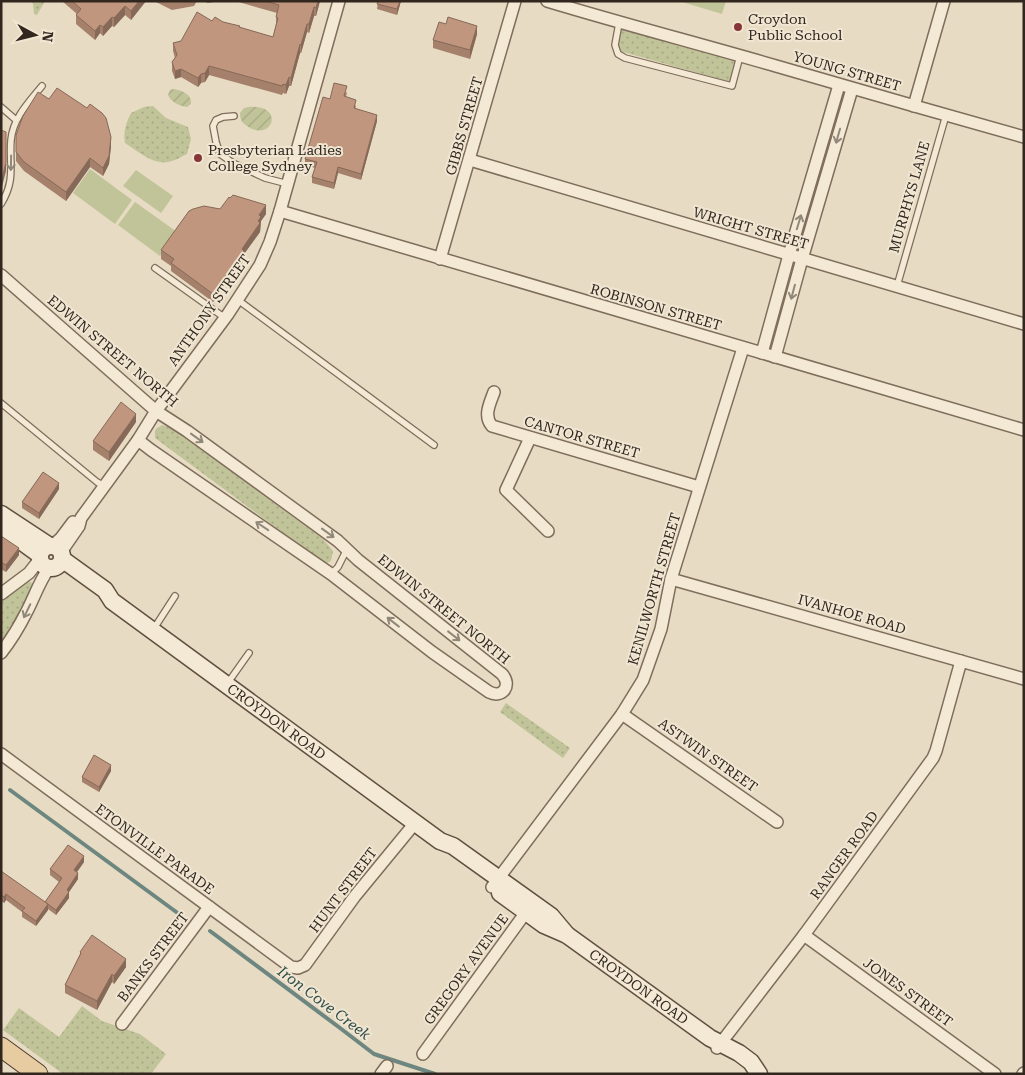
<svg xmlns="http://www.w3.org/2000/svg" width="1025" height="1075" viewBox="0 0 1025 1075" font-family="'Roboto Serif',serif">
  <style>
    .grass { fill: url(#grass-dots) }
    .garden { fill: url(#garden-furrows) }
    .pitch { fill: #c1c499 }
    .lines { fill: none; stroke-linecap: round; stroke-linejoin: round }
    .stream { stroke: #6d8780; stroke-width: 4 }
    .lane-casing { stroke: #7f6d5c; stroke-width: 8 }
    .street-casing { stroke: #7f6d5c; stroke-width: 14 }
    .secondary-casing { stroke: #614f40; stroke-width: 19 }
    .primary-casing { stroke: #4d3c30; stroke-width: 21 }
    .lane { stroke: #f3e9d5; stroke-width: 5.5 }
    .street { stroke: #f3e9d5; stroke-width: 11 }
    .secondary { stroke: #f3e9d5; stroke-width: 16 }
    .primary { stroke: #e6cca0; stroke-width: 19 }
    .wall { fill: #a5816c }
    .shaded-wall { fill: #866958 }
    .building { fill: #c0967e; stroke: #866958 }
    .oneway { stroke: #92887a }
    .poi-dot { fill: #863539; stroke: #f0e6d2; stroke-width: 2 }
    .labels { text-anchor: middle; stroke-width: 4; stroke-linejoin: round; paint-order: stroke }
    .poi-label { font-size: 14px; fill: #31271f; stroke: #f0e6d2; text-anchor: start }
    .street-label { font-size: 14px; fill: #31271f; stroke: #f0e6d2 }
    .water-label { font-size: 15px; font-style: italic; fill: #304f4b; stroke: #f0e6d2 }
  </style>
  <defs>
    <pattern id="grass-dots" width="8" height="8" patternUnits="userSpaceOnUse" patternTransform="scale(1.25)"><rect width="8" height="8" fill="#c1c499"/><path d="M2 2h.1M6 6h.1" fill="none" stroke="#a6a883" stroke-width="1.8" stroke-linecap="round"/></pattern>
    <pattern id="garden-furrows" width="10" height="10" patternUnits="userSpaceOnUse" patternTransform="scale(1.25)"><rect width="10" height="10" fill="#c1c499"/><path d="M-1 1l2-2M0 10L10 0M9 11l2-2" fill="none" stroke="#a6a883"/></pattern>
  </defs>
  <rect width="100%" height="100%" fill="#e7dbc3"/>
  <!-- grass -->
  <g class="grass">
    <path d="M31,1h14l-8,14 -3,-1 -1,-11z"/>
    <path d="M622,27l115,32 -7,23 -114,-32z"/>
    <path d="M153,106l13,12 22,9 3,12 -4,15c-5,2 -10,6 -15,7 -17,6 -33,-9 -47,-18 -2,-11 1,-20 6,-30l13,-6z"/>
    <path d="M162,425l9,3 152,111 10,12 -2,10 -6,3 -170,-126v-8z"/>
    <path d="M26,581l5,1 2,5 -17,37 -15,21v-43z"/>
    <path d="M506,703l64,45 -7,10 -63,-46z"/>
    <path d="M82,1006l20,15 38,13 26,20 -15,20h-88l-60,-44 16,-22 40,29z"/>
  </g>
  <!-- garden -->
  <g class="garden">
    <path d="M173,89c8,1 19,5 18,15l-4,3c-8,-1 -16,-5 -19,-12l2,-5z"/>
    <path d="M837,106l4,1 -16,56 -4,-2z"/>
    <path d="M248,107c38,-4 25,37 -1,19 -5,-3 -7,-7 -7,-13l4,-5z"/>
    <path d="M816,177l5,1 -16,56 -4,-2z"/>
    <path d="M788,277l4,1 -16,56 -4,-2z"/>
  </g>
  <!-- pitch -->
  <g class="pitch">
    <path d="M679,1h47l-4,13z"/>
    <path d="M90,169l42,31 -17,24 -42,-31z"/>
    <path d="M136,170l37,26 -12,17 -38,-27z"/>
    <path d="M135,202l42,30 -17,24 -42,-31z"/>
  </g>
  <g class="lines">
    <!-- stream -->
    <g class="stream">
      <path d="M10,790l169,124"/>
      <path d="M210,931l130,97 34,26 61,20"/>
    </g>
    <!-- lane casing -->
    <g class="lane-casing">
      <g id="lane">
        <path d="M619,23l-4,22 3,9 7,4 107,28 8,-30"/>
        <path d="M1,107l15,13"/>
        <path d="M234,116l-11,1 -7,3 -3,6 3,16 4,12 13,9 32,15 23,6"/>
        <path d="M1,204c15,-24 8,-40 10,-64 2,-22 18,-38 31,-54"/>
        <path d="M155,268l70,50"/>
        <path d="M897,286l49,-171"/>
        <path d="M238,300l196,145"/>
        <path d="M1,403l96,79 7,4"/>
        <path d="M331,574l7,-7 9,-18"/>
        <path d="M153,630l22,-34"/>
        <path d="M227,684l22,-31"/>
      </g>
    </g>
    <!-- street casing -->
    <g class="street-casing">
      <g id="street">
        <path d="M547,1c76,23 153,43 229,65 83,24 165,48 248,71"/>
        <path d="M914,106l30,-105"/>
        <path d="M470,160l554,164"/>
        <path d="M280,211l744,219"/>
        <path d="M440,259l75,-258"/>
        <path d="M1,275l155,136 31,20 151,110 20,19 144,114c10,11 1,25 -13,18l-57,-40 -101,-78 -180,-124 -13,-10"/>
        <path d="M762,353l27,-98 50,-170"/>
        <path d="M775,357l27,-98 50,-170"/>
        <path d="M494,392c-4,11 -11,24 -2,34l207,61"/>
        <path d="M530,438l-24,52 42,41"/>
        <path d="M52,546l9,-8 12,-16"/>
        <path d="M61,552l18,-26 2,-8 57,-78 18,-29 72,-97 32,-49 10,-23 10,-31 59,-210"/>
        <path d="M671,579l353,100"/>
        <path d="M1,594l28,-21 11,-14"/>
        <path d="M1,653c10,-13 18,-26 25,-40 8,-15 13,-31 23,-45"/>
        <path d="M622,714l155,108"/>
        <path d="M1,754l290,213 7,1 7,-3 50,-69 60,-73"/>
        <path d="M492,887l130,-173 21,-34 18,-51 10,-50 72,-231"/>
        <path d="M804,935l191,139"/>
        <path d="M122,1024l87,-117"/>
        <path d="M717,1048l87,-113 129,-177 3,-7 25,-90"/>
        <path d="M423,1054l106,-146"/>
        <path d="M381,1074l6,-8"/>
        <path d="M1023,1074l1,-1"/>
      </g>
    </g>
    <!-- secondary casing -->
    <g class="secondary-casing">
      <g id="secondary">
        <path d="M1,514l47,31"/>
        <path d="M7,531l33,24"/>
        <circle cx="51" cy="557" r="11"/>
        <path id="s1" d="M62,559l43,31 7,11 328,240 13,5 98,70 16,19"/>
        <path id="s2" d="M500,893l44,32 23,10 143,103 29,15 12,9 8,12"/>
      </g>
    </g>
    <!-- primary casing -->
    <g class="primary-casing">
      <path id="primary" d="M1,1047l37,27"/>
    </g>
    <!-- lane -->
    <use href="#lane" class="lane"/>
    <!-- street -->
    <use href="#street" class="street"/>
    <!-- secondary -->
    <use href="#secondary" class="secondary"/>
    <!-- primary -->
    <use href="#primary" class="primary"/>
  </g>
  <!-- wall -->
  <g class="wall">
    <path d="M62,1h84l-15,19 -6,-5 -11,12 -2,-1 -9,10 -3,-3 -5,7 -19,-16v-9l1,-1z"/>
    <path d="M154,1h43l-3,5 -22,4z"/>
    <path d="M203,1h17l-12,2z"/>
    <path d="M235,1h85l-4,15h-2l-5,17 -2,-1 -6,21h-1l-9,33h-2l-3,8 -3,-1 -1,2 -73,-20 -4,7 -4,1 -3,4 -17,-10 -6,2 -3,-8v-9l3,-4 -2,-7v-8l8,-2 31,-20 11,1 17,6 33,9 3,-13v-7l1,-4z"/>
    <path d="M378,1h23l-4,14 -20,-6z"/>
    <path d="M477,34l-7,25 -37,-11v-8z"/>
    <path d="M347,92l-1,5 10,9 -1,3 22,12 -16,59 -23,-7 -4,16 -22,-6v-6l3,-9 -10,-3v-6l25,-60z"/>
    <path d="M16,135l95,11 -2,18 -6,12 -13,-9 -24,34 -42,-30 -8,-10z"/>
    <path d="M220,209l46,5 -5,7 -1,11 -16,22v6l-31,42 -42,-31v-5l-10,-7v-9z"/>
    <path d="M136,422l-27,39 -16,-11v-9z"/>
    <path d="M59,489l-20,30 -17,-11v-6z"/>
    <path d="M1,536l18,19 -13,17 -4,-2z"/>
    <path d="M111,771l-12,21 -17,-10v-5z"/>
    <path d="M84,862l-7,10 1,7 -9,13v6l-13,17 -8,-6v1l-12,16 -14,-9v-5l-16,-12 -2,3 -3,-2v-30l44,32v-1l14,-20 -9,-7v-6z"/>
    <path d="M80,952l46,15 -12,17 -2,-2 -15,28 -32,-17v-8l15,-31z"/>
  </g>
  <!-- shaded-wall -->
  <g class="shaded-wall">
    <path d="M139,1h7l-15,19v-9z"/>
    <path d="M318,1h2l-4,15v-8z"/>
    <path d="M400,1h1l-4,14v-6z"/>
    <path d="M125,6v9l-11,12v-9z"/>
    <path d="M314,7v9l-5,17v-9z"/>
    <path d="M112,17v9l-9,10v-9z"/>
    <path d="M307,24v8l-6,21v-8z"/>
    <path d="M100,25v8l-5,7v-9z"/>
    <path d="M477,26v8l-7,25v-9z"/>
    <path d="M300,44v9l-9,33v-8z"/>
    <path d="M209,66v9l-4,7v-9z"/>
    <path d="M181,69v8l-6,2v-8z"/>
    <path d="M201,74v9l-3,4v-9z"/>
    <path d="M289,77v9l-3,8v-9z"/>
    <path d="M377,115v6l-16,59v-6z"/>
    <path d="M111,137v9l-2,18 -6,12v-8z"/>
    <path d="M90,158v9l-24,34v-9z"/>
    <path d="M6,162v9l-5,20v-8z"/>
    <path d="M338,167v6l-4,16v-6z"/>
    <path d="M266,205v9l-5,7 -1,11 -16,22v6l-31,42v-8l29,-45 16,-28 1,-6z"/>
    <path d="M136,414v8l-27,39v-9z"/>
    <path d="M59,483v6l-20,30v-6z"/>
    <path d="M19,548v7l-13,17v-7z"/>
    <path d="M111,765v6l-12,21v-5z"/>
    <path d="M84,856v6l-10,14v-6z"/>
    <path d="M78,873v6l-9,13v6l-13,17v-5l11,-20z"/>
    <path d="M6,894v6l-2,3v-6z"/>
    <path d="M48,904v6l-12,16v-5z"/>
    <path d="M126,959v8l-12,17v-8z"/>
    <path d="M112,974v8l-15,28v-9z"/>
  </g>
  <!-- building -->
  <g class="building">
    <path d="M72,1h67l-8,10 -6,-5 -11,12 -2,-1 -9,10 -3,-2 -5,6 -19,-16 5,-6z"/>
    <path d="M265,1h53l-2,7 -2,-1 -5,17h-2l-6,21 -1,-1 -9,34 -2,-1 -3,8 -3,-1 -1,2 -73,-20 -4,7 -4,1 -3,4 -17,-9 -6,2 -3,-9 5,-7 -4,-12 8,-2 16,-29 15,9 3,-4 8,5 17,4 -1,1 34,10 5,-19 -2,-1 3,-12z"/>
    <path d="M378,1h22l-3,8 -20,-5z"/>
    <path d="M448,17l29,9 -7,24 -37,-10 6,-18 7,2z"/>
    <path d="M334,83l13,3 -3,10 12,4 -2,8 23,7 -16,59 -23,-7 -4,16 -22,-6 5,-15 -12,-3 18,-62 7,2z"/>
    <path d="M57,88l30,20 3,-4 12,9 4,5 5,19 -2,19 -6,12 -13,-10 -24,34 -42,-30 -8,-10v-17l7,-19 15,-24 11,7z"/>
    <path d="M1,130l5,2v30l-5,21z"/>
    <path d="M233,195l33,10 -7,10 2,2 -3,4 2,2 -18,26 2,2 -31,43 -42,-31 3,-4 -13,-9 28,-39 4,-2 11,-3 16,3 9,-12 1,1z"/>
    <path d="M121,402l15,12 -27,38 -16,-11z"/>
    <path d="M43,472l16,11 -20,30 -17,-11z"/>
    <path d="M1,536l18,12 -13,17 -4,-2 -1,1z"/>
    <path d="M94,755l17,10 -12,22 -17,-10z"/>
    <path d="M68,845l16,11 -10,14 4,3 -11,17 2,2 -13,18 -11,-8 17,-24 -12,-9z"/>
    <path d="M1,871l47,33 -12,17 -14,-10 3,-3 -19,-14 -2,3 -3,-2z"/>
    <path d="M92,935l34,24 -12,17 -2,-2 -15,27 -32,-16 16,-32 -1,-1z"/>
  </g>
  <!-- one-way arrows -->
  <defs><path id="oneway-shaft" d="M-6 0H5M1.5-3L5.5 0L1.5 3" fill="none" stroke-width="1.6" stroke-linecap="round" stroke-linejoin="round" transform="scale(1.25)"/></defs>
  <g class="oneway">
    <use href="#oneway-shaft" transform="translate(838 136) rotate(106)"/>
    <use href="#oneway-shaft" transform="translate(11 163) rotate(91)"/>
    <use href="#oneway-shaft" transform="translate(799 222) rotate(-73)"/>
    <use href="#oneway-shaft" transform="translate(793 292) rotate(105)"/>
    <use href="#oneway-shaft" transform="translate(197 438) rotate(36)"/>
    <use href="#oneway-shaft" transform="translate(262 526) rotate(-146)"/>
    <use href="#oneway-shaft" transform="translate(328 533) rotate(36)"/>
    <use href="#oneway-shaft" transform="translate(27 611) rotate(116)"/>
    <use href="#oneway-shaft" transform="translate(393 622) rotate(-142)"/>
    <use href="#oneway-shaft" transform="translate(454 636) rotate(38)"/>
  </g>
  <!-- markers -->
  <g class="poi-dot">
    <circle cx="738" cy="27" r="5"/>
    <circle cx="198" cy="158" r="5"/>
  </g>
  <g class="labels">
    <!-- poi labels -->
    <g class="poi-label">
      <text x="748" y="24">Croydon<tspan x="748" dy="16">Public School</tspan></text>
      <text x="208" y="155">Presbyterian Ladies<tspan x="208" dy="16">College Sydney</tspan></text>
    </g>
    <!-- street labels -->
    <g class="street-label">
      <text transform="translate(847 71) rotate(16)" y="5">YOUNG STREET</text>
      <text transform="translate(464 126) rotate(-74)" y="5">GIBBS STREET</text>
      <text transform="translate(909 197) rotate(-74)" y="5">MURPHYS LANE</text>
      <text transform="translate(751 228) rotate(16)" y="5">WRIGHT STREET</text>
      <text transform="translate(656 307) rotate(16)" y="5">ROBINSON STREET</text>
      <text transform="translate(209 310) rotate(-55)" y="5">ANTHONY STREET</text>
      <text transform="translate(113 351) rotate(40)" y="5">EDWIN STREET NORTH</text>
      <text transform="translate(582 437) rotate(16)" y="5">CANTOR STREET</text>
      <text transform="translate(654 589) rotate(-74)" y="5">KENILWORTH STREET</text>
      <text transform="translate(444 609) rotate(39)" y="5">EDWIN STREET NORTH</text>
      <text transform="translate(852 614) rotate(16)" y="5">IVANHOE ROAD</text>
      <text dy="5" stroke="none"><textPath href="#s1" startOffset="270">CROYDON ROAD</textPath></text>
      <text transform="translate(708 755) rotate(35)" y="5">ASTWIN STREET</text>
      <text transform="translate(155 849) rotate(36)" y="5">ETONVILLE PARADE</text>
      <text transform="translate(844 855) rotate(-54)" y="5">RANGER ROAD</text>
      <text transform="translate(343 890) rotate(-53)" y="5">HUNT STREET</text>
      <text transform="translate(153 957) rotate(-53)" y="5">BANKS STREET</text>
      <text transform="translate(466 969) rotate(-54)" y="5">GREGORY AVENUE</text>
      <text dy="5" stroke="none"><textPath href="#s2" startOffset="168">CROYDON ROAD</textPath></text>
      <text transform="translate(908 992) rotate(36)" y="5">JONES STREET</text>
    </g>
    <!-- water labels -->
    <g class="water-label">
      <text transform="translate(324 1003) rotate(37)" y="5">Iron Cove Creek</text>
    </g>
  </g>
  <!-- border -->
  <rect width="1025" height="1075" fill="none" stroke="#31271f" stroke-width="5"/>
  <!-- north arrow -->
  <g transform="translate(35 35) rotate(97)" stroke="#f0e6d2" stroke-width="4" paint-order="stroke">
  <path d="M0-4L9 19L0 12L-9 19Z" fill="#31271f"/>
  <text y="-8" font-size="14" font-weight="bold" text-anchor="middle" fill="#31271f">N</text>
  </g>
</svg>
